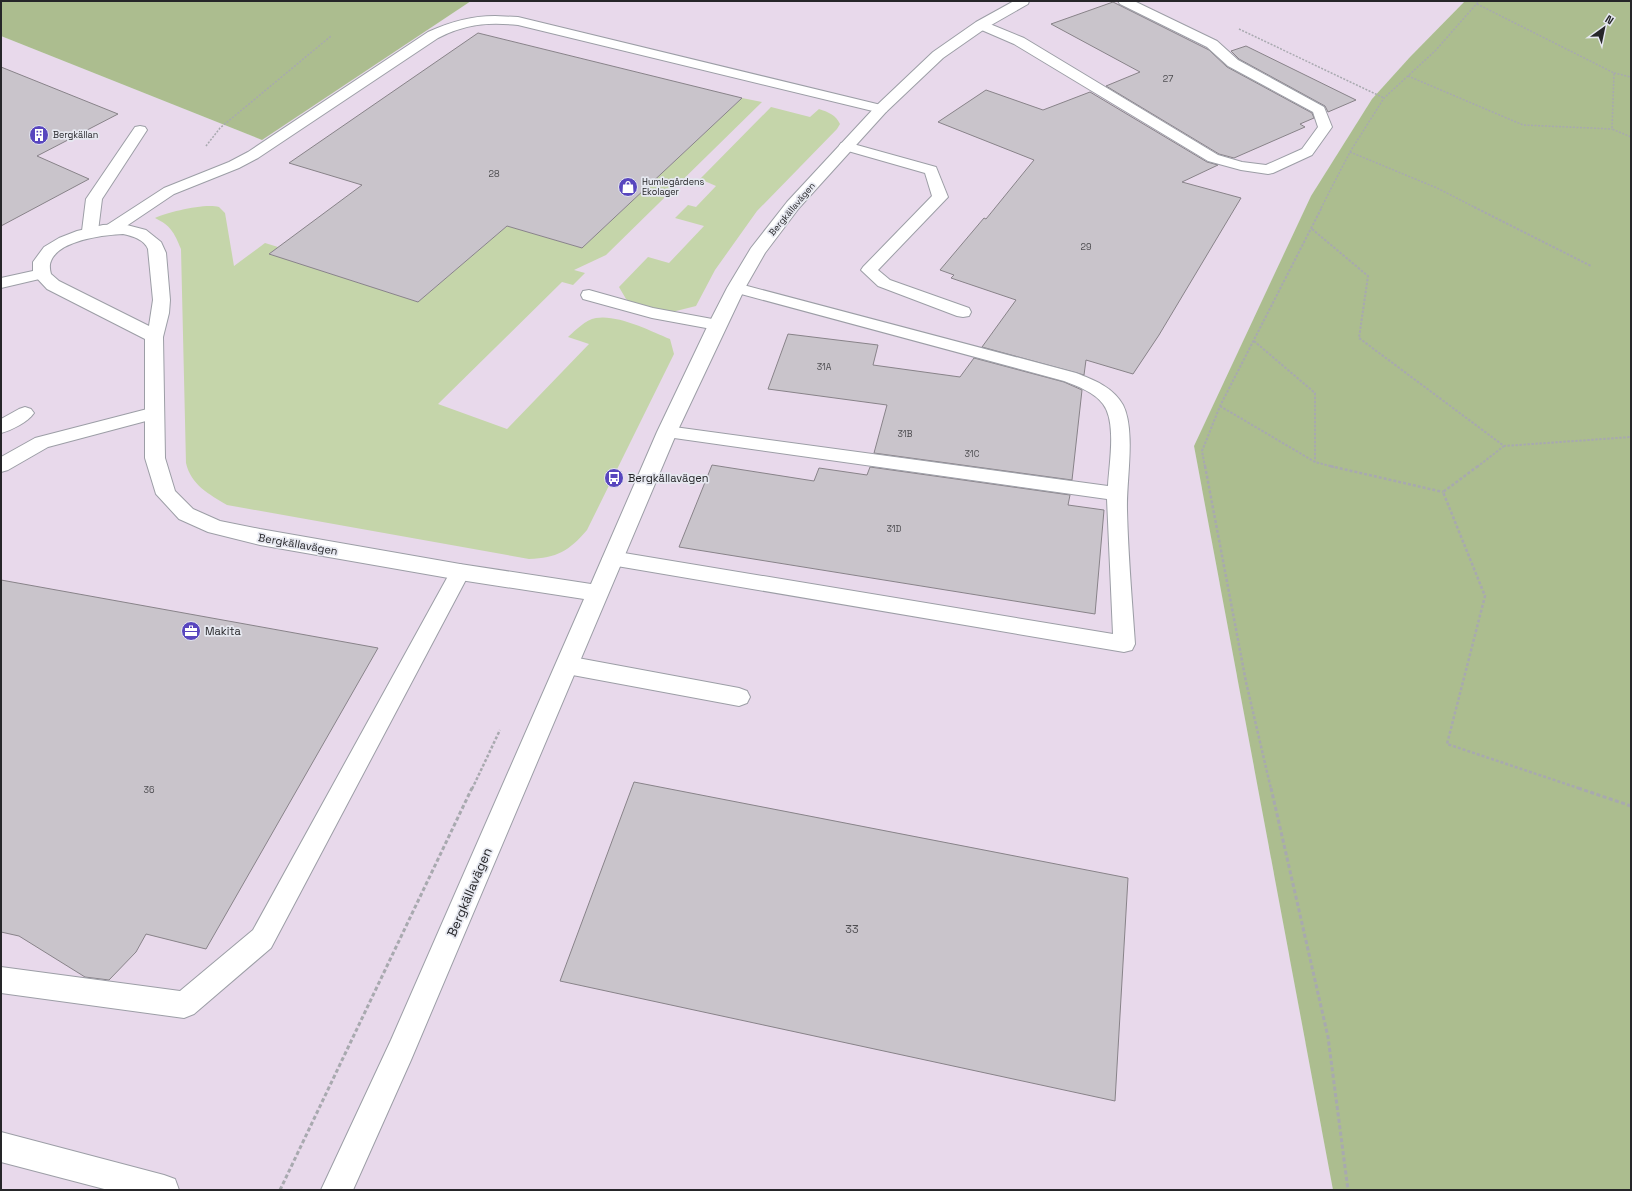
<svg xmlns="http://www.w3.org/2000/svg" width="1632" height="1191" viewBox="0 0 1632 1191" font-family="'Space Grotesk',sans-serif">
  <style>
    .industrial { fill: #e8d9eb }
    .green { fill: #c5d5aa }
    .forest { fill: #acbd8f }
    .building { fill: #c9c4cb; stroke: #888389 }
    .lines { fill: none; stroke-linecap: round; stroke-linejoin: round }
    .lane-casing { stroke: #9c9ea6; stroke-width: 2 }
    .street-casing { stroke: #9c9ea6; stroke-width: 2 }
    .path-far3 { stroke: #a8a9af; stroke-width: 1.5; stroke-dasharray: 2 1.5; stroke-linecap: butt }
    .path-far2 { stroke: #a8a9af; stroke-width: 2; stroke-dasharray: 2.5 1.5; stroke-linecap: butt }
    .path-far1 { stroke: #a8a9af; stroke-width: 2.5; stroke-dasharray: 3 2; stroke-linecap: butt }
    .path { stroke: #a8a9af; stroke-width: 3; stroke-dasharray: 4 2.5; stroke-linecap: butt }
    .lane { fill: #fff; fill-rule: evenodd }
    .street { fill: #fff; fill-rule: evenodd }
    .labels { text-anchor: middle; stroke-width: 3.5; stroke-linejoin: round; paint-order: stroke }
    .number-label { font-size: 9px; fill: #4f4e52 }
    .far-poi-label { font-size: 9px; fill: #262629; stroke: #e6e8f0; text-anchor: start }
    .far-street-label { font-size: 9px; fill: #262629; stroke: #e6e8f0 }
    .poi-label { font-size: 11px; fill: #262629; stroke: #e6e8f0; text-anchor: start }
    .street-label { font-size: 11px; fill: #262629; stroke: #e6e8f0 }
    .near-number-label { font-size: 11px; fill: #4f4e52 }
    .near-street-label { font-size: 13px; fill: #262629; stroke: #e6e8f0 }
  </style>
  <rect width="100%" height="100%" fill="#e6e8f0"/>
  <!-- industrial -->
  <path class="industrial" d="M471,1h994l-55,56 -38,42 -61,97 -117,250 139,744h-1332v-1154l261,104z"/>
  <!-- green -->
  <g class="green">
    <path d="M742,98l20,4 -156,153 -32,15 11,3 -12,12 -11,-3 -124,122 69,25 82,-85 -21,-7c8,-7 17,-17 28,-19 21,-4 55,13 74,21l4,15 -87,176c-18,21 -30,28 -58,29l-302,-54c-18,-11 -36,-20 -41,-42l-5,-214c-7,-17 -10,-23 -26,-31 13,-6 50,-15 64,-11l6,6 9,53 31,-23 13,4 -8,7 148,48 89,-76 75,22z"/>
    <path d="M771,107l39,10 9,-8c9,3 17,6 21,15l-3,5 -80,82 -42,59 -19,36 -28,7 -29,-6 -13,-8 -7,-12 29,-30 21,6 35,-37 -29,-8 13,-13 8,2 20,-21 -16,-7z"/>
  </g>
  <!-- forest -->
  <g class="forest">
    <path d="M1,1h470l-209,139 -261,-104z"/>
    <path d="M1465,1h166v1189h-298l-139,-744 117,-250 61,-97 38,-42z"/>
  </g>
  <!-- building -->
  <g class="building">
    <path d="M1113,2l96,48 18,17 85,46 2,5 -14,6 5,3 -71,31 -15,-4 -113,-68 34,-14 -89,-48z"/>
    <path d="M478,33l264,65 -160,150 -75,-22 -89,76 -149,-48 93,-69 -73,-22z"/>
    <path d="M1246,46l110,54 -28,12 -3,-6 -86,-47 -8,-8z"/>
    <path d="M1,67l117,47 -81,42 52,23 -88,47z"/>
    <path d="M986,90l57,20 47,-18 117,70 11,3 -36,17 59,16 -82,137 -26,39 -47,-14 -2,15 -102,-28 34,-47 -65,-22 3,-3 -14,-5 44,-52 2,1 48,-59 -96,-38z"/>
    <path d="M788,334l90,11 -5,20 87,12 14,-19 90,24 18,8 -10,90 -198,-27 13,-48 -119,-16z"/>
    <path d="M712,465l102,16 5,-13 48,7 3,-8 200,28 -2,10 36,5 -9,104 -416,-67z"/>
    <path d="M1,580l377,68 -172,301 -60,-15 -10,18 -27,28 -24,-3 -66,-41 -18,-4z"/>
    <path d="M634,782l494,96 -13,223 -555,-120z"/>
  </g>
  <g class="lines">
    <!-- lane casing -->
    <g class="lane-casing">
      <g id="lane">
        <path d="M1118,1h16l83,40 21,19 86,47 8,20 -20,28 -39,18 -5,1 -27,-4 -33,-9 -194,-117 -37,-16 -2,-3 2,-3h8l39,16 194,117 24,7 24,3 36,-16 16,-22 -5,-15 -85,-46 -21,-19 -87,-43z"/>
        <path d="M495,16l23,1 363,88 5,1 2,3 -2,3 -5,1 -363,-88c-31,-3 -52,-1 -80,13l-180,120 -19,10 -65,26 -55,37 -6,2 -6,-2 -2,-3 2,-3 57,-37 65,-26 19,-10 180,-120c22,-10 43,-16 67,-16z"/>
        <path d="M140,126l5,1 2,3 -45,69 -4,32 -2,3 -6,2 -6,-2 -2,-3 4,-32 49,-72z"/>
        <path d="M846,142l90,25 12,30 -70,73 12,10 79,28 2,4 -2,4 -6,1 -6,-1 -79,-30 -17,-16 2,-3 69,-71 -7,-23 -84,-24 -2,-3 2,-3z"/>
        <path d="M42,269l6,2 2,3 -2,3 -47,11v-10z"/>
        <path d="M736,283l340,90c18,7 37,14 47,32 13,26 3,76 4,105 1,45 5,89 8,134l-3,6 -8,2 -519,-88 -3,-5 3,-5 7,-3 501,83 -6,-135 -447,-63 -2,-4 2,-4 7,-2 441,60c1,-21 9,-64 -5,-82 -9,-12 -26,-18 -39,-23l-334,-90 -2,-3 2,-3z"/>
        <path d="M589,290l64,18 70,13 3,4 -3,4 -6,1 -65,-12 -69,-19 -2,-4 2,-4z"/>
        <path d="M25,407l6,2 3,4c-6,9 -22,17 -33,20v-14l18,-10z"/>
        <path d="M155,407l6,2 3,4 -3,4 -113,30 -40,23 -7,2v-15l34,-19z"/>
        <path d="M460,564l7,3 3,5 -199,376 -77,66 -10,4 -183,-25v-26l179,24 73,-61 200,-363z"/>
        <path d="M567,656l172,32 8,3 3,6 -3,6 -8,3 -172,-32 -8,-3 -3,-6 3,-6z"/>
        <path d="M1,1132l163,43 11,4 4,11h-71l-107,-28z"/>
      </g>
    </g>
    <!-- street casing -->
    <g class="street-casing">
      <path id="street" d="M1014,1h15l-1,3 -42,24 -43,30 -57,54 -87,96 -34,45 -20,35 -68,144 -266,628 -58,130h-32l70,-150 193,-441 -124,-19 -200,-35 -52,-13 -29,-13 -23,-25 -11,-36v-119l-98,-50 -14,-15v-12l11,-15 15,-9 18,-7 26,-6 20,-1 23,6 15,12 5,11 4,47 -1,13 -6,24 2,121 10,33 18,18 27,12 40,8 200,35 131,20 66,-152 51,-107 19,-37 24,-40 36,-46 89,-96 57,-54 43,-30zM123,234c9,2 21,5 25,15l5,51 -4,26 -90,-45 -8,-7c-1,-4 -2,-9 0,-13 8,-21 53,-26 72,-27z"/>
    </g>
    <!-- path-far3 -->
    <g class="path-far3">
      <path d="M1477,4l137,69 -2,56 19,8"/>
      <path d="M1239,29l145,69"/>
      <path d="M1614,73l17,4"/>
      <path d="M1408,76l115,49 89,4"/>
      <path d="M206,146l14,-18 111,-92"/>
      <path d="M1350,152l87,36 39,20"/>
      <path d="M1321,208l29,-56 34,-54 51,-47 44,-50"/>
    </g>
    <!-- path-far2 -->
    <g class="path-far2">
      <path d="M1474,207l117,59"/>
      <path d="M1312,229l56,47 -9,62 145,108 127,-9"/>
      <path d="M1254,341l61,52v69"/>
      <path d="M1220,406l95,56 19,5"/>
      <path d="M1205,467l-3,-16 18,-45 102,-199"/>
      <path d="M1477,467l27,-21"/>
    </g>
    <!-- path-far1 -->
    <g class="path-far1">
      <path d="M1205,466l41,216 25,107"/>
      <path d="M1330,466l113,26"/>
      <path d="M1478,466l-35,26 42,104 -38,148 134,45"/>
      <path d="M472,789l28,-59"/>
    </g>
    <!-- path -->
    <g class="path">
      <path d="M1271,788l57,249 20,153"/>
      <path d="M1578,788l53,18"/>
      <path d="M280,1190l192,-402"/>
    </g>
    <!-- lane -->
    <use href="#lane" class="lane"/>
    <!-- street -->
    <use href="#street" class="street"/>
  </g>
  <!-- icons -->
  <defs>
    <g id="building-disc" transform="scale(1)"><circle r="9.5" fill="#5846be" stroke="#e6e8f0"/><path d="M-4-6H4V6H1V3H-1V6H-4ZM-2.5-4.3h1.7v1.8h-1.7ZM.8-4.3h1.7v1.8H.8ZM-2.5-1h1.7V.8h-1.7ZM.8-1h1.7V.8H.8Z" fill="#fff"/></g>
    <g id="shop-disc" transform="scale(1)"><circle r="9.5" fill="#5846be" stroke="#e6e8f0"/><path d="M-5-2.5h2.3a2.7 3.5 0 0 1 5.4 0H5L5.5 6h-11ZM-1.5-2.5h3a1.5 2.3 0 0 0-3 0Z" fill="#fff"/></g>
    <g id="bus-disc" transform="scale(1)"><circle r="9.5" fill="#5846be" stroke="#e6e8f0"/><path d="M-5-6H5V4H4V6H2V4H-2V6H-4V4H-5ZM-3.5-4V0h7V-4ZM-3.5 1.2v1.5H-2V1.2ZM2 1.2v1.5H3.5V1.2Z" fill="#fff"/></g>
    <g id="office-disc" transform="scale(1)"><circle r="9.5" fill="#5846be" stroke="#e6e8f0"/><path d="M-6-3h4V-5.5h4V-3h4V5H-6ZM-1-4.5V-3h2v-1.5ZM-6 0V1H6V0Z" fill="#fff"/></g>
  </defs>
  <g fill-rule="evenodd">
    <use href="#building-disc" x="39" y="135"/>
    <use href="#shop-disc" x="628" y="187"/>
    <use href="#bus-disc" x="614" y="478"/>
    <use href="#office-disc" x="191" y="631"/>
  </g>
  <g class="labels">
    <!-- number labels -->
    <g class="number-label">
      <text x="1168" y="82">27</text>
      <text x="494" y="177">28</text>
      <text x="1086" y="250">29</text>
      <text x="824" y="370">31A</text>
      <text x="905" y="437">31B</text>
      <text x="972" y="457">31C</text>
      <text x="894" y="532">31D</text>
      <text x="149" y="793">36</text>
    </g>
    <!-- far-poi labels -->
    <g class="far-poi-label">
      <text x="53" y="138">Bergkällan</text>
      <text x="642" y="185">Humlegårdens<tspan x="642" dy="10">Ekolager</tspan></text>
    </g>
    <!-- far-street labels -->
    <g class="far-street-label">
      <text transform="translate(792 209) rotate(-50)" y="3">Bergkällavägen</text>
    </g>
    <!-- poi labels -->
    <g class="poi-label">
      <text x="628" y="482">Bergkällavägen</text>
      <text x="205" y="635">Makita</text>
    </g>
    <!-- street labels -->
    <g class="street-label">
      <text transform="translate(298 544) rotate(10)" y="4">Bergkällavägen</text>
    </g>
    <!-- near-number labels -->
    <g class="near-number-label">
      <text x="852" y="933">33</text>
    </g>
    <!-- near-street labels -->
    <g class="near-street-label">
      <text transform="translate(469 892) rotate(-67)" y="5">Bergkällavägen</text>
    </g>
  </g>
  <!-- border -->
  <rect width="1632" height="1191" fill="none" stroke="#262629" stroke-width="4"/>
  <!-- north arrow -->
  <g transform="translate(1604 28) rotate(33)" stroke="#e6e8f0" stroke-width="3" paint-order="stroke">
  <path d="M0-3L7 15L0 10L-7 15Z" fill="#262629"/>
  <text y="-6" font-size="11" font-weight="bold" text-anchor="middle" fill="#262629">N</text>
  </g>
</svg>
